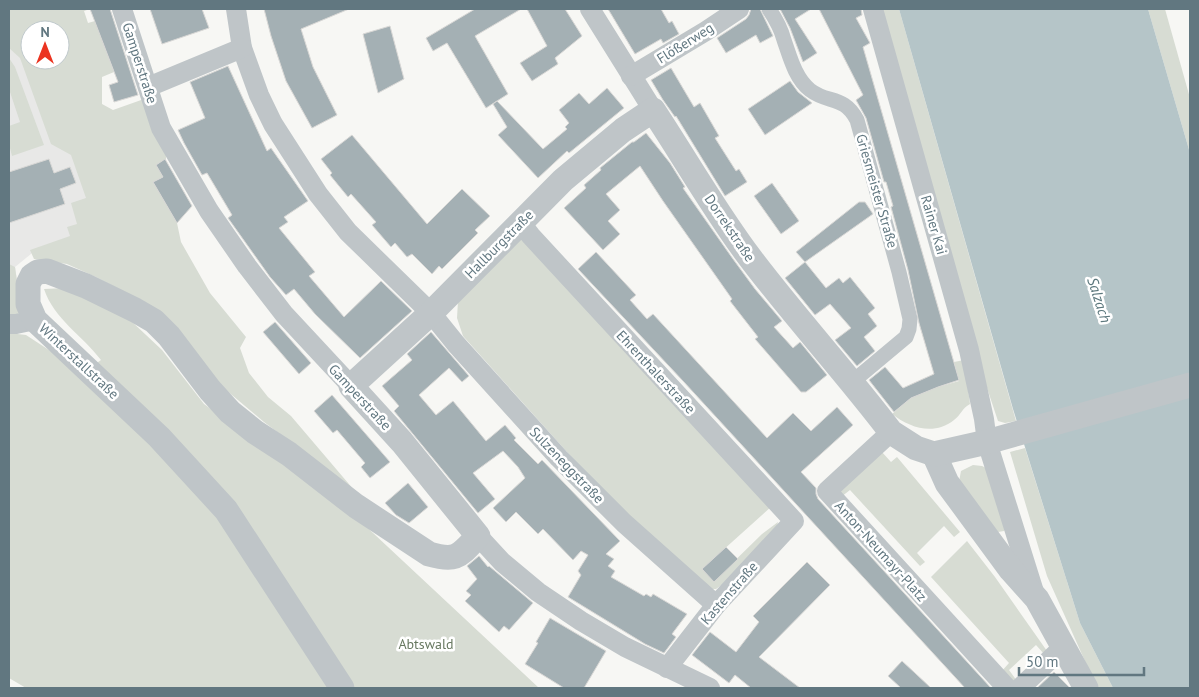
<svg xmlns="http://www.w3.org/2000/svg" width="1199" height="697" viewBox="0 0 1199 697" font-family="'PT Sans',sans-serif">
  <style>
    .built { fill: #e8e8e7 }
    .green { fill: #d7dcd3; fill-rule: evenodd }
    .water { fill: #b5c5c8 }
    .building { fill: #a4b0b4; stroke: #d9d8d6 }
    .lines { fill: none; stroke-linecap: round; stroke-linejoin: round }
    .pedestrian { stroke: #bfc5c8; stroke-width: 15 }
    .minor { stroke: #bfc5c8; stroke-width: 20 }
    .tertiary { stroke: #bfc5c8; stroke-width: 25 }
    .labels { text-anchor: middle; stroke-width: 5; stroke-linejoin: round; paint-order: stroke }
    .street-label { font-size: 14px; fill: #617780; stroke: #fff }
    .park-label { font-size: 14px; fill: #677860; stroke: #fff }
    .water-label { font-size: 15px; font-style: italic; fill: #5b777c; stroke: #fff }
  </style>
  <rect width="100%" height="100%" fill="#f7f7f4"/>
  <!-- built -->
  <path class="built" d="M9,46l11,4 53,104 25,77 -61,18 -22,18 6,42 -12,10z"/>
  <!-- green -->
  <g class="green">
    <path d="M9,9h81l-6,2 4,12 7,-2 19,51 -12,5v27l11,6 31,-11 22,55v5l-10,6 7,12 -10,5 24,41 4,19 29,51 36,44 -6,11 9,25 19,24 23,19 63,74 -90,-68 -38,-32 -82,-88 -48,-25 -29,-13 -33,-5 -4,-9 40,-14 -3,-9 10,-3 -6,-21 15,-5 -15,-43 -20,-11 -31,-86 -11,-10zM30,30h30v30h-30z"/>
    <path d="M880,9h19l117,412 -11,2 -7,-2 -17,-51z"/>
    <path d="M1148,9h17l25,89v55z"/>
    <path d="M9,58l6,9 29,78 -32,11 -3,-12v-18l11,-4 -11,-33z"/>
    <path d="M523,239l249,267 -70,63 12,12 48,-47 16,-12 -1,5 -54,57 -7,5h-7l-107,-98 -139,-155 -6,-18 1,-17 59,-61z"/>
    <path d="M9,264l6,3 6,42 -5,8 -7,2z"/>
    <path d="M66,288l63,31 33,31 42,54 138,100 197,184h-513l-17,-10v-345l17,2 52,34 13,-2 10,-7c-19,-25 -47,-41 -57,-71z"/>
    <path d="M964,360l6,44c-8,4 -9,11 -16,16 -20,16 -44,8 -62,-6l19,-16 27,-11 21,-6 -5,-19z"/>
    <path d="M1025,448l55,175 33,65h-16l-50,-112 -37,-124z"/>
    <path d="M881,451l10,11 6,-5 63,75 -6,5 -10,-11 -27,27 8,9 -5,4 -70,-76 -9,7 -5,-6z"/>
    <path d="M973,465l9,1 6,3 20,57 -4,5 -6,1 -39,-50 2,-11z"/>
    <path d="M967,541l28,36 52,74 -3,3 -8,-9 -27,25 8,11 -5,4 -11,-13 8,-9 -78,-86z"/>
  </g>
  <!-- water -->
  <path class="water" d="M899,9h249l42,144v535h-77l-33,-65 -67,-214z"/>
  <!-- building -->
  <g class="building">
    <path d="M90,9h20l28,86 -24,7 -5,-17 9,-3z"/>
    <path d="M150,9h52l7,19 -47,16z"/>
    <path d="M264,9h85l-48,20 12,38 24,48 -25,13 -26,-47 -15,-45z"/>
    <path d="M475,9h46l-46,27 33,58 -22,14 -39,-65 -14,8 -7,-13z"/>
    <path d="M527,9h38l17,27 -27,22 3,6 -26,17 -12,-18 27,-17z"/>
    <path d="M608,9h53l8,14 3,-2 7,13 -16,9 -2,-4 -26,15z"/>
    <path d="M751,9h9l13,27 -13,7 -4,-8 -30,18 -9,-15 29,-19 3,-4z"/>
    <path d="M780,9h31l-16,10 22,34 -14,9 -13,-34z"/>
    <path d="M819,9h42l1,6 -6,3 14,25 -7,4 96,333 -21,7 -27,11 -17,14 -25,-32 16,-13 18,21 31,-14 -15,-51 -11,-53 -17,-63 2,-1 -7,-24h-2l-18,-64 -10,-18 7,-5z"/>
    <path d="M390,26l14,53 -26,14 -15,-59z"/>
    <path d="M228,66l39,85 4,-3 37,53 -24,16 4,5 -9,6 36,44 -6,4 35,41 37,-36 31,30 -52,47 -45,-44 -21,-25 -8,6 -16,-18 -42,-59 4,-3 -25,-42 -5,2 -18,-32 -6,-13 27,-12 -15,-36z"/>
    <path d="M671,68l23,39 6,-4 19,33 -4,2 21,33 3,-2 8,13 -22,14 -49,-80 -1,1 -12,-17 -12,-20z"/>
    <path d="M790,81l8,11 14,11 -47,32 -17,-26z"/>
    <path d="M607,88l17,20 -55,45 -2,-2 -29,27 -40,-43 9,-8 -14,-23 4,-3 46,48 24,-20 -2,-2 4,-4 -10,-13 20,-17 10,11z"/>
    <path d="M646,133l24,30 15,24 -2,1 50,71 22,30 27,32 -8,6 19,21 7,-6 27,33 -21,17h-5l-46,-53 3,-2 -28,-36 2,-2 -69,-98 -23,-35 -34,28 14,16 -12,11 12,13 -17,16 -39,-42 22,-20 -2,-3 17,-15 -1,-2 32,-26h2z"/>
    <path d="M352,135l75,89 35,-35 28,27 -15,14 3,3 -36,36 -3,-3 -7,8 -20,-20 -5,3 -12,-14 -4,4 -19,-22 4,-3 -25,-28 -3,3 -18,-22 2,-2 -11,-14z"/>
    <path d="M49,159l5,14 16,-6 6,16 -16,6 5,15 -56,19v-51z"/>
    <path d="M165,159l27,47 -15,17 -24,-41 10,-5 -7,-12z"/>
    <path d="M772,183l27,38 -18,13 -27,-38z"/>
    <path d="M859,202h6l8,12 -68,48 -9,-10z"/>
    <path d="M596,252l40,43 -6,5 17,19 6,-5 114,124 26,-25 18,18 26,-24 16,18 -52,47 15,16v6l2,5 173,189h-26l-282,-307 -105,-112z"/>
    <path d="M805,262l21,26 13,-10 4,5 7,-6 25,31 -7,6 9,12 -13,11 11,14 -18,15 -22,-26 16,-12 -21,-24 -15,11 -30,-37z"/>
    <path d="M275,322l36,41 -12,11 -36,-42z"/>
    <path d="M431,332l38,44 -7,6 -13,-14 -30,27 17,20 17,-14 33,40 19,-16 11,13 -2,2 24,24 4,-4 78,81 -14,13 8,5 -6,7 7,5 -4,6 33,19 2,-2 5,3 2,-3 34,20 -15,20 4,3 -12,16 -19,-9 -77,-47 13,-22 -3,-4 10,-16 -7,-4 -8,9 -30,-31 -5,5 -22,-22 -10,10 -13,-14 32,-30 -7,-11 -15,-16 -30,22 22,26 -17,14 -84,-102 5,-5 -17,-20 30,-26 -5,-6z"/>
    <path d="M332,395l58,67 -20,16 -9,-11 4,-4 -28,-33 -4,3 -19,-22z"/>
    <path d="M408,483l20,24 -19,16 -13,-8 -11,-12z"/>
    <path d="M726,547l12,12 -24,23 -12,-13z"/>
    <path d="M479,556l9,11 1,-1 44,37 -24,27 -5,-4 -5,6 -34,-31 6,-6 -5,-4 11,-12 -10,-13z"/>
    <path d="M807,562l23,23 -71,72 41,31h-49l-16,-13 -6,8 -37,-28 18,-23 26,20 23,-30 -6,-6z"/>
    <path d="M550,618l56,33 -22,37h-20l-39,-24 13,-21 -2,-1z"/>
    <path d="M902,661l13,12 16,15h-30l-13,-12z"/>
    <path d="M1054,672l16,16h-33z"/>
  </g>
  <g class="lines">
    <!-- pedestrian -->
    <path class="pedestrian" d="M769,9c6,9 12,19 15,31 6,17 11,38 26,50 18,14 34,5 47,30l42,152 11,47 -1,10 -3,8 -55,46"/>
    <!-- minor -->
    <g class="minor">
      <path d="M122,9l39,119 48,83 38,55 37,48 67,72"/>
      <path d="M236,9l6,39 17,47 14,29 45,70 30,38 83,81 25,31 103,114 65,65 92,82"/>
      <path d="M590,9l63,101"/>
      <path d="M873,9l96,341 15,69 3,23 48,153"/>
      <path d="M631,76l75,-45 33,-22"/>
      <path d="M148,87l94,-39"/>
      <path d="M520,222l11,14 263,285 -78,84 -49,63"/>
      <path d="M9,324h7l19,-4"/>
      <path d="M891,432l-64,59 180,197"/>
      <path d="M478,536l24,26 36,30 43,29 44,26 85,41"/>
      <path d="M1020,688l42,-40"/>
    </g>
    <!-- tertiary -->
    <g class="tertiary">
      <path d="M934,454l13,29 64,87 26,29 49,89"/>
      <path d="M342,688l-116,-178 -67,-73 -124,-117 -7,-16v-20l4,-8 6,-4 9,-1 39,15 49,24 19,11 15,15 41,54 20,22 25,20 34,22 67,52 73,48c28,8 30,2 49,-18l-76,-94 -51,-56 80,-73 132,-133 60,-50 30,-20c31,47 59,96 92,141 46,62 99,119 146,181l25,16 18,6 53,-12 203,-57"/>
    </g>
  </g>
  <g class="labels">
    <!-- street labels -->
    <g class="street-label">
      <text transform="translate(685 43) rotate(-32)" y="5">Flößerweg</text>
      <text transform="translate(140 63) rotate(72)" y="5">Gamperstraße</text>
      <text transform="translate(877 191) rotate(74)" y="5">Griesmeister Straße</text>
      <text transform="translate(934 225) rotate(74)" y="5">Rainer Kai</text>
      <text transform="translate(730 228) rotate(56)" y="5">Dorrekstraße</text>
      <text transform="translate(499 244) rotate(-45)" y="5">Hallburgstraße</text>
      <text transform="translate(79 361) rotate(43)" y="5">Winterstallstraße</text>
      <text transform="translate(656 372) rotate(47)" y="5">Ehrenthalerstraße</text>
      <text transform="translate(360 397) rotate(47)" y="5">Gamperstraße</text>
      <text transform="translate(567 465) rotate(46)" y="5">Sulzeneggstraße</text>
      <text transform="translate(881 551) rotate(48)" y="5">Anton-Neumayr-Platz</text>
      <text transform="translate(729 593) rotate(-49)" y="5">Kastenstraße</text>
    </g>
    <!-- park labels -->
    <g class="park-label">
      <text x="426" y="649">Abtswald</text>
    </g>
    <!-- water labels -->
    <g class="water-label">
      <text transform="translate(1099 300) rotate(72)" y="5">Salzach</text>
    </g>
  </g>
  <!-- border -->
  <rect width="1199" height="697" fill="none" stroke="#617780" stroke-width="20"/>
  <!-- north arrow -->
  <g transform="translate(45 45)"><circle r="24" fill="#ffffff" stroke="#c0c9cc"/>
  <path d="M0-4L9 19L0 12L-9 19Z" fill="#eb3320"/>
  <text y="-8" font-size="14" font-weight="bold" text-anchor="middle" fill="#617780">N</text>
  </g>
  <!-- scale -->
  <path d="M1019 667v8h125v-8" fill="none" stroke="#617780" stroke-width="2.5"/>
  <text x="1026" y="667" font-size="15" fill="#617780" stroke="#ffffff" stroke-width="4" paint-order="stroke">50 m</text>
</svg>
